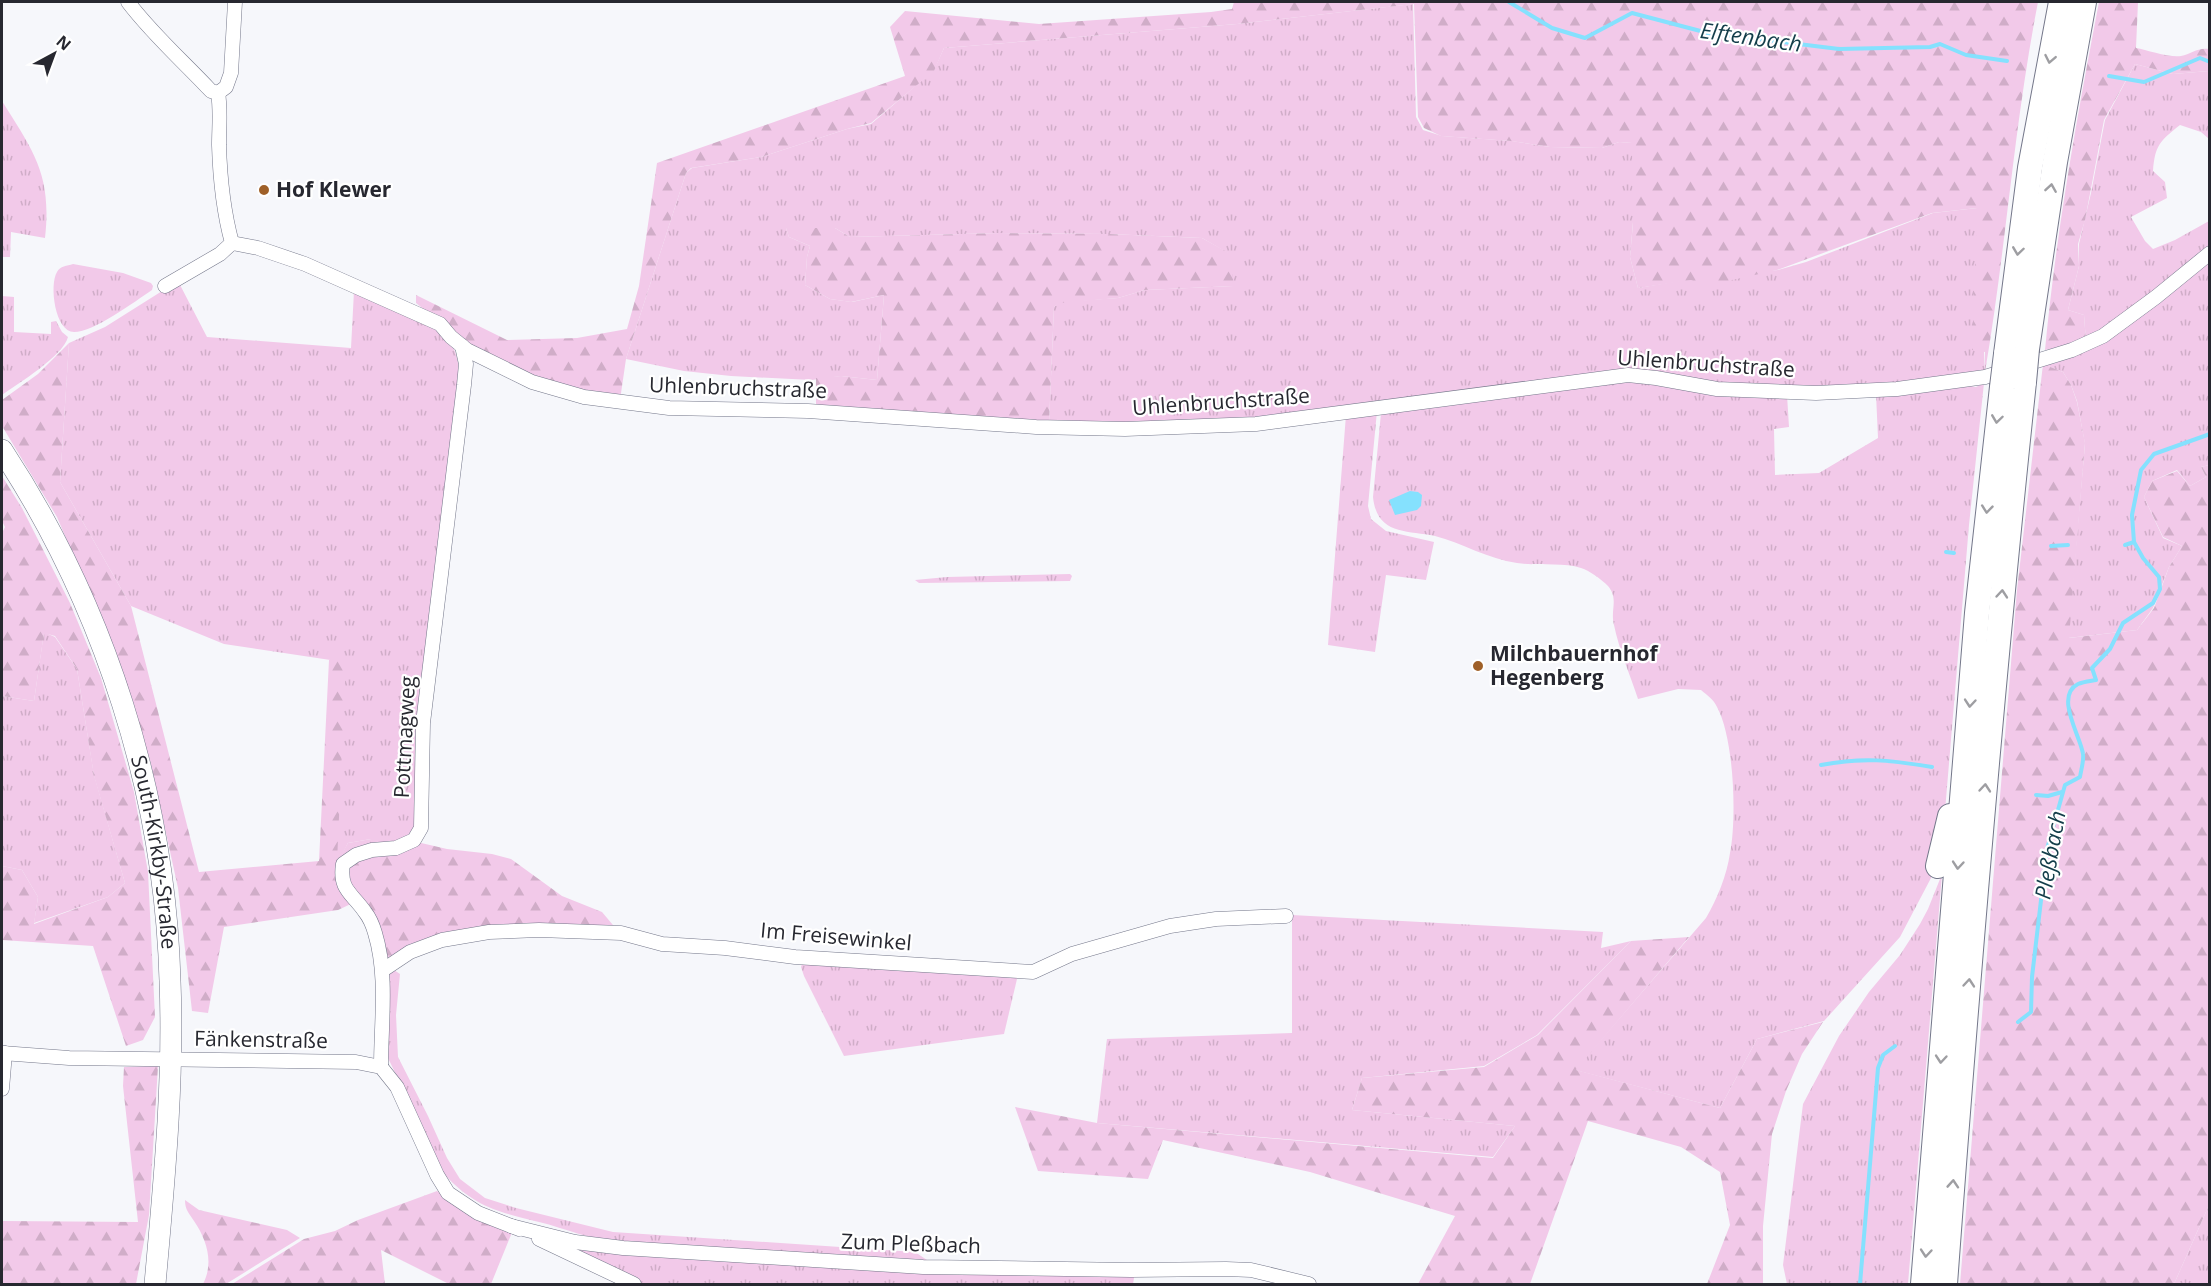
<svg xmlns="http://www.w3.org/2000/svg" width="2211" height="1286" viewBox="0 0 2211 1286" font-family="'Open Sans',sans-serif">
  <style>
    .grass { fill: url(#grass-tufts) }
    .forest { fill: url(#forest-firs) }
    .water { fill: #85e1fe }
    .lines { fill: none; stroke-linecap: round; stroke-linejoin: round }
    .stream { stroke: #85e1fe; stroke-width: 4 }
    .minor-casing { stroke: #74778a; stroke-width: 15 }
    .primary-casing { stroke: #74778a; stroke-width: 22 }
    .motorway-casing { stroke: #74778a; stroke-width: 26 }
    .minor { stroke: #fff; stroke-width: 14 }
    .primary { stroke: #fff; stroke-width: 21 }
    .motorway { stroke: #fff; stroke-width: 24 }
    .motorway-bridge-casing { stroke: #74778a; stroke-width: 26; stroke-linecap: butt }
    .motorway-bridge { stroke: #fff; stroke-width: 24 }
    .oneway { stroke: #9e9ea2 }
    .poi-dot { fill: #9f6028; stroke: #fff; stroke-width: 2 }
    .labels { text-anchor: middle; stroke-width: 4.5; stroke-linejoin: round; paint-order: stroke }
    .poi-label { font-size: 21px; font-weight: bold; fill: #272830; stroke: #fff; text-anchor: start }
    .street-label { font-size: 21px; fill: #272830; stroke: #fff }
    .water-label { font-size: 22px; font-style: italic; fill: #133d4a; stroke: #fff }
  </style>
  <defs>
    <pattern id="grass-tufts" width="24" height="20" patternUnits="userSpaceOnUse" patternTransform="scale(1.5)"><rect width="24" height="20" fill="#f2c9e9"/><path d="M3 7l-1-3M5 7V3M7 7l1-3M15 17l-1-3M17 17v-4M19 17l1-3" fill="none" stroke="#d0adc8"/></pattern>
    <pattern id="forest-firs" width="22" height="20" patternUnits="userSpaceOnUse" patternTransform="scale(1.5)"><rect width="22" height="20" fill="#f2c9e9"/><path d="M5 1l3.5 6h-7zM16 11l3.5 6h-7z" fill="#d0adc8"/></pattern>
  </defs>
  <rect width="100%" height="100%" fill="#f6f7fb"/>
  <!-- grass -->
  <g class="grass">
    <path d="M1413,4l3,113 7,13 19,6 70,5 38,6 52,1 17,-6 14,1v79l-3,35 8,31 53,-9 87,-9 28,-8 127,-49 44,-5 8,164 -88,12 -83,2 -84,-1 -50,-5 -23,-9 -44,2 -300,42 -189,10 -75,-2 5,-116 5,-5 59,-4 27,-8 88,-4 -5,-33 -26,-15 -93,-4 -110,-1 -149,4 -15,-9h-49l3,9 21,9 -3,11 -2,28 25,14 22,3 32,-7 -7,85 -36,-4 -29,4 -81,-4 -47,-5 -58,-12 60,-186 6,-5 69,-11 86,-28 24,-5 63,-54 10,-22 293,-24z"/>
    <path d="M2135,64l38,10 36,-3v68l-8,-7 -21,-7c-20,16 -25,20 -27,46l12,11 2,16 -36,19 14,24 8,8 22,-9 34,-19v29l-123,92 -2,-27 -16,-5 11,-44v-22l12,-51 14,-73z"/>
    <path d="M2,101c32,51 50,74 43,137l-34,-6 -1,25h-8z"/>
    <path d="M2209,258v207l-8,2 5,10 -16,9 -13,-16 -25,11 -8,16 19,41 19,8 -13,21 -16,41 -16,22 -69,8 17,-194 -8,-43 -6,-16 -8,-13 -18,-7 11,-2 43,-21z"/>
    <path d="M73,264l50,9 28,10 2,3 -1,4c-18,12 -58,42 -78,42 -19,0 -25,-47 -17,-60 3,-6 10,-6 16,-8z"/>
    <path d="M178,281l29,56 144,11 3,-57c27,11 84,29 98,54 5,10 7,20 8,32l-41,425 -6,33 -9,4h-33l-23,4 -11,21v-203l-113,-17 -93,-38 -71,-124 9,-139 36,-16z"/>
    <path d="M2,296l12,1v35l37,2v-12l5,-1 6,11 6,5c-5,19 -49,46 -66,58z"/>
    <path d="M1612,379l175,16 2,32 -15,2 1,46 44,-2 59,-35 -2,-44 93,-10 1,2 6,1 8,-4 -15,142 -25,298 -13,55 -31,59 -76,84 -67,18 -37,69 -145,-38 131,-152c11,-19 21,-43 24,-65 7,-35 4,-115 -13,-146 -3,-7 -10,-12 -16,-17l-23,-1 -40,10c-8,-25 -19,-49 -24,-74 -4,-15 5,-26 -6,-39 -7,-7 -18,-15 -27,-18 -18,-6 -44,-2 -64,-5 -29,-4 -55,-20 -82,-27 -29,-6 -58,-1 -62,-39l8,-84z"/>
    <path d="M1377,411l-9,95 3,13 15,12 48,11 -8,38 -40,-5 -11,77 -47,-7 18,-230z"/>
    <path d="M1070,574l2,2 -2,5 -151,2 -4,-3 32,-3z"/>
    <path d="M44,632l11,5 22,32 17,106 31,108 -17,14 -74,26 4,-26 -16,-27 -20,-4v-170l32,5z"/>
    <path d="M1942,874l-34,410h-121l-4,-19 20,-161 36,-68 30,-44 31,-37 20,-31 8,-15z"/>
    <path d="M1292,915l311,17 -2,16 30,-7 -94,94 -53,31 -122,12 -10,32 163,16 -22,31 -396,-34 10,-84 185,-6z"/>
    <path d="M803,961l212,15 2,3 -13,55 -160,22 -40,-80 -3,-9z"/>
    <path d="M391,968l9,6 -4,41 2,42 30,59 19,42 13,21 25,19 31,10 97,24 302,20 21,14 -316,-24c-14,-3 -28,-4 -41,-8 -13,-4 -27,-9 -40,-12 -41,-10 -64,-15 -94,-47l-58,-119 1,-75z"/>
    <path d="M2209,1205v79h-35z"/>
    <path d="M583,1246l552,26 -2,12h-492l-62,-30z"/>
  </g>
  <!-- forest -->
  <g class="forest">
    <path d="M1234,2h804c-24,122 -32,247 -53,370v-20l-13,-2 5,-142 -45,5 -155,57 -72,16 -14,-6 -53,8 -8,-31 3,-34 -1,-80 -13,-1 -17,6 -52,-1 -39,-6 -70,-5 -17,-8 -6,-11 -4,-113 -177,20 -293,24 -10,23 -63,52 -24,6 -86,28 -70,11 -5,5 -60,186 -6,41 -64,-13 -88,-42 -52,-42v-8l91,45 70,-2 50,-9 12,-43 18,-123 248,-87 -15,-49 15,-16 134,13 172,-12 21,-3z"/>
    <path d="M2099,2h39l-2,46c11,2 34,10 45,8 10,-2 17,-9 28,-7v22l-36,3 -38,-10 -31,56 -19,100 -7,24 1,22 -11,44 16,5 2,27 -41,8c11,-117 32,-233 54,-348z"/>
    <path d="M786,228h49l15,9 149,-4 110,1 93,4 27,15 5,33 -89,4 -27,8 -59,5 -5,4 -5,116 -233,-14v-31l25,-2 36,4 7,-85 -33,7 -21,-3 -25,-14 2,-28 3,-11 -21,-9z"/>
    <path d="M69,343l-9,139 71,124 68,266 120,-11 10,-201h17l-9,202 11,-19 23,-4h33l43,10 45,5 19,5 51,37 40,16 16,19 -131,-4 -77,17 -32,24c-1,-21 -10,-49 -25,-65l-15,7 -114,17 -16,86 -16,-2 -14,-123 -28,-128 -43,-125 -50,-118 -55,-91v-26l36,-26z"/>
    <path d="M2043,364l20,8 8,13 6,17 8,41 -16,195 68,-8 17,-22 15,-41 13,-21 -19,-9 -19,-40 8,-16 25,-10 13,15 16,-9 -5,-10 8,-2v740l-35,79h-214l57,-694z"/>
    <path d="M2,476l20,32 48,95 31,75 33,114 14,80 7,145 -12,23 -17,6 -33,-100 -91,-6v-74l20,4 16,27 -4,27 74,-27 17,-14 -31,-107 -17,-107 -22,-33 -11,-3 -10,68 -32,-5v-163l3,-6 -3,-6z"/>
    <path d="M1689,937l-113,133 144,38 37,-69 66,-17 -21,32 -16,37 -14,43 -9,92v58h-56l23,-59 -10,-53 -39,-25 -93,-26 -58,163h-112l37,-68 -145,-44 -147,-32 -15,39 -110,-8 -23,-64 82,16 396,35 22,-32 -163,-16 10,-32 122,-11 54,-32 93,-94z"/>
    <path d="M158,1066l-9,149 -13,69h-134v-63l136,1 -15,-136 1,-19z"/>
    <path d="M437,1191l30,20 46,19 -22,54h-42l-68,-34 4,34h-153l72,-45 31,-8 23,-11z"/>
    <path d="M185,1200l14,10 88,20 13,8 -74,46h-23c11,-21 4,-44 -9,-63 -5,-8 -9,-11 -9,-21z"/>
  </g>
  <!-- water -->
  <path class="water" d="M1410,491l8,1 4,3 -1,11 -4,4 -22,5 -6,-15z"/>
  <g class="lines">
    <!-- stream -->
    <g class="stream">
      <path d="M1509,2l43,26 33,10 47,-25 76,20 131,16 91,-2 10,-3 26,11 41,6"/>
      <path d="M2109,76l35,6 56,-24 10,4"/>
      <path d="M2125,545l9,-3"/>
      <path d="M2051,546l17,-1"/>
      <path d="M1946,552l8,1"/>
      <path d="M1821,765c42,-8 69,-5 111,2"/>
      <path d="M2036,795l12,1 14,-4"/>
      <path d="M2018,1022l13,-10 1,-35 15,-128 18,-64 15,-8c1,-7 4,-16 3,-23 -2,-17 -29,-58 -5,-70 5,-2 13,-3 18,-4l-4,-12 18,-19 13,-26 30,-20 7,-14 -1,-12 -16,-19 -9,-16 -2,-27 9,-45 13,-16 56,-20"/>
      <path d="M1860,1284l18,-216 5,-13 12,-9"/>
    </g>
    <!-- minor casing -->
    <g class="minor-casing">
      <g id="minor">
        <path d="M128,2c25,33 55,59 83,89l7,2c3,17 1,34 1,52 1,34 4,65 13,98l-12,11 -55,32"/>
        <path d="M218,93l8,-6 5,-14 4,-71"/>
        <path d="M232,243l26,5 47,16 135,60 11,13 16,13 65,32 52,15 85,11 139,3 228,16 89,2 131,-5 372,-49 28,3 61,11 99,4 81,-4 88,-12 87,-27 31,-14 53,-39 54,-44"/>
        <path d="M383,970l27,-18 32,-12 47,-8 50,-2 82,3 41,11 63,4 70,9 238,15 39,-18 98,-28 46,-7 70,-3"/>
        <path d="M2,1053l67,5 287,4 25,5 16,20 40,88 11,18 30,20 41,16"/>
        <path d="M381,1067c0,-45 7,-91 -6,-134 -2,-7 -6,-16 -10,-21 -13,-19 -26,-22 -22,-48l13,-9 16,-5 24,-2 18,-8 7,-12 2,-105 41,-338 2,-21 -4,-18"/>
        <path d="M2,1089l3,-36"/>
        <path d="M511,1226l64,16 48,6 300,19 208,3 95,-1 25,1 58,14"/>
        <path d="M539,1239l95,45"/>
      </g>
    </g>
    <!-- primary casing -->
    <g class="primary-casing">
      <g id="primary">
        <path id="s1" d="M2,450c102,155 163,344 168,531 4,101 -6,202 -15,303"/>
      </g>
    </g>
    <!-- motorway casing -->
    <g class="motorway-casing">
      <g id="motorway">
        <path d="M2027,349l28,-187 29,-160"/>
        <path d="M2006,354l24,-186 31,-166"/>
        <path d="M1938,866l12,-50"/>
        <path d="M1923,1284l54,-671 25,-226"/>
        <path d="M1945,1284c22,-300 47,-601 79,-902"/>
      </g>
    </g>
    <!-- minor -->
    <use href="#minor" class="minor"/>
    <!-- primary -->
    <use href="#primary" class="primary"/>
    <!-- motorway -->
    <use href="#motorway" class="motorway"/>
    <!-- motorway-bridge casing -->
    <g class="motorway-bridge-casing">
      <g id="motorway-bridge">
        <path d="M2024,382l3,-33"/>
        <path d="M2002,387l4,-33"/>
      </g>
    </g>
    <!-- motorway-bridge -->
    <use href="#motorway-bridge" class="motorway-bridge"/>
  </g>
  <!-- one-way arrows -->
  <defs><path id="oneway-chevron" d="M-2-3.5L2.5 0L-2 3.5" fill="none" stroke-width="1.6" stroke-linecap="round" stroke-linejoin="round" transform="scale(1.5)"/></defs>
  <g class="oneway">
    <use href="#oneway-chevron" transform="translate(2050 59) rotate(101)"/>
    <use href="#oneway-chevron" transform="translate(2051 188) rotate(-81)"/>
    <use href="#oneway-chevron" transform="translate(2018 251) rotate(98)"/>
    <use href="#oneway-chevron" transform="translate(1997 419) rotate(98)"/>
    <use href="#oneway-chevron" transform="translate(1987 509) rotate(96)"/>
    <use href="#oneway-chevron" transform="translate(2002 594) rotate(-85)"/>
    <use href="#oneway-chevron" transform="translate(1970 703) rotate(95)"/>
    <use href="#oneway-chevron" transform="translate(1985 788) rotate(-85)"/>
    <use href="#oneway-chevron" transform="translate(1958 865) rotate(95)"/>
    <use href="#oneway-chevron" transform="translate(1969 983) rotate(-85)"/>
    <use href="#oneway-chevron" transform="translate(1941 1059) rotate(95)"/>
    <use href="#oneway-chevron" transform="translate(1953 1184) rotate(-86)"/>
    <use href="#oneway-chevron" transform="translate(1926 1253) rotate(95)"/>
  </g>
  <!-- markers -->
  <g class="poi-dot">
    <circle cx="264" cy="190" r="6"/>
    <circle cx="1478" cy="666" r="6"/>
  </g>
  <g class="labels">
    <!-- poi labels -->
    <g class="poi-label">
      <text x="276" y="197">Hof Klewer</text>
      <text x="1490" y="661">Milchbauernhof<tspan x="1490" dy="24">Hegenberg</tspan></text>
    </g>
    <!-- street labels -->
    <g class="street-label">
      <text transform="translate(1706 364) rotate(4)" y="7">Uhlenbruchstraße</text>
      <text transform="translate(738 388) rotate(2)" y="7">Uhlenbruchstraße</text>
      <text transform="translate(1221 402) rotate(-4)" y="7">Uhlenbruchstraße</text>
      <text transform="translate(405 737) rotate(-87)" y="7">Pottmagweg</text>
      <text dy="7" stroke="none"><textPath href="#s1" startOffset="434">South-Kirkby-Straße</textPath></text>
      <text transform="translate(836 937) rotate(5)" y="7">Im Freisewinkel</text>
      <text transform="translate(261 1040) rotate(1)" y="7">Fänkenstraße</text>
      <text transform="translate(911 1244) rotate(2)" y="7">Zum Pleßbach</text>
    </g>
    <!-- water labels -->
    <g class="water-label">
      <text transform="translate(1751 37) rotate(8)" y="8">Elftenbach</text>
      <text transform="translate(2050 855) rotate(-80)" y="8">Pleßbach</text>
    </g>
  </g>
  <!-- border -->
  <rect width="2211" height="1286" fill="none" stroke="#272830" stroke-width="6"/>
  <!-- north arrow -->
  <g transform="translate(54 54) rotate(41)" stroke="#ffffff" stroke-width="4.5" paint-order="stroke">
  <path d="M0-4.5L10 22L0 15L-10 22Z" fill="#272830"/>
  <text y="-9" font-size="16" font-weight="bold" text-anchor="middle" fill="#272830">N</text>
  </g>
</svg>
